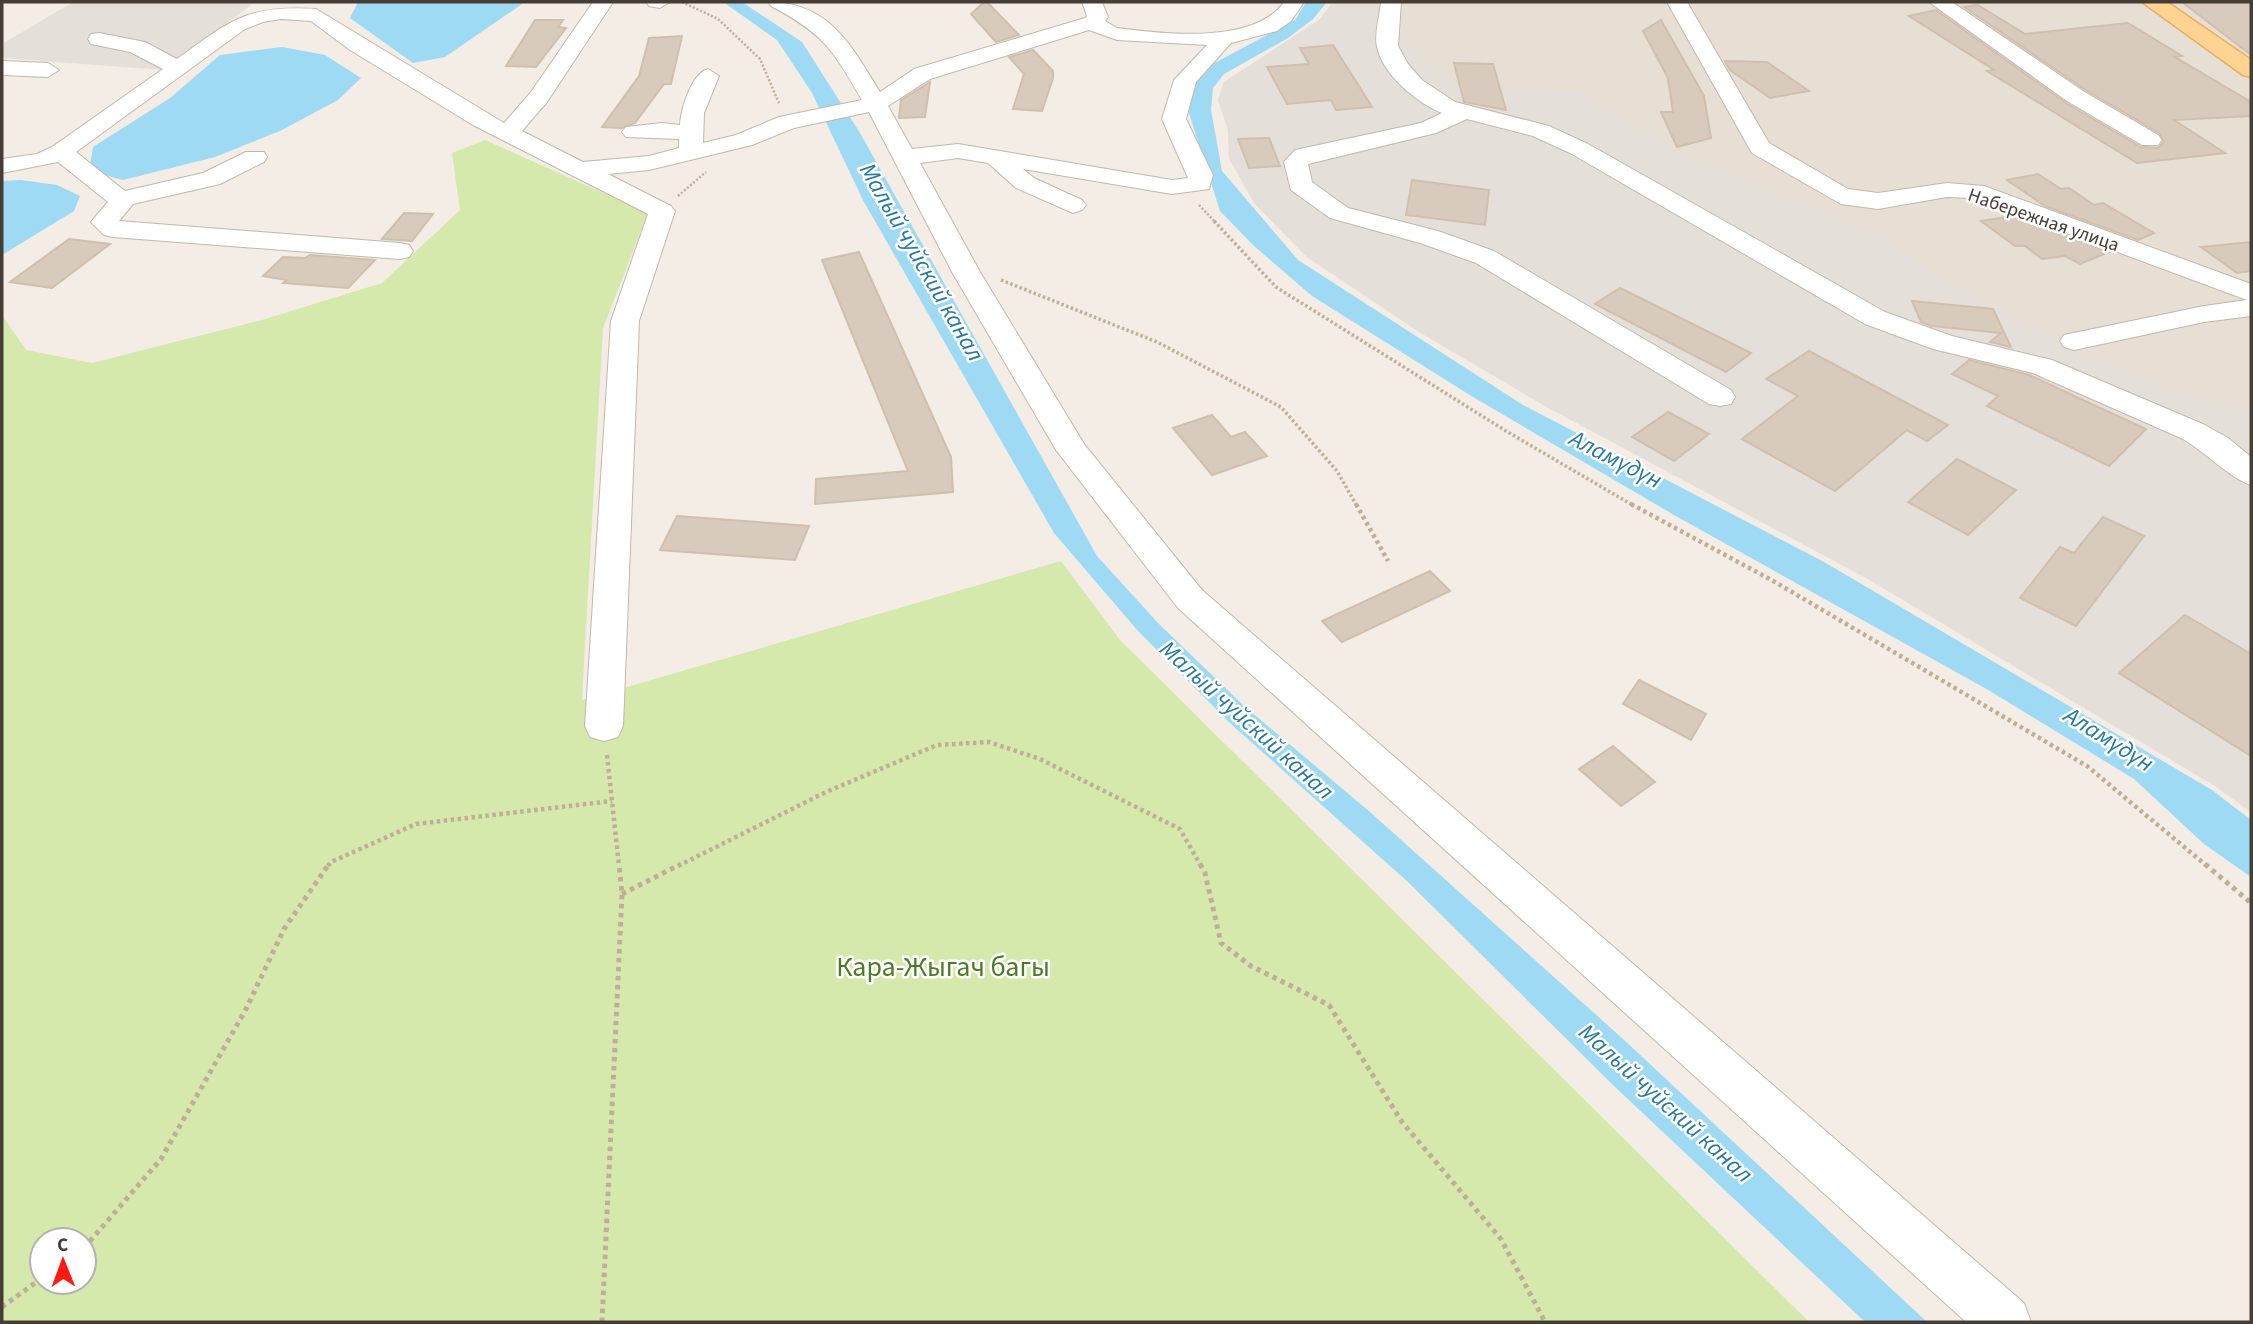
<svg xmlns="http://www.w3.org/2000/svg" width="2253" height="1324" viewBox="0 0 2253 1324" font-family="'Source Sans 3',sans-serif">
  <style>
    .residential { fill: #e7dfd3 }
    .industrial { fill: #e5dfda }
    .green { fill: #d5e9ac; fill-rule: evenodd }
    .water { fill: #9edaf3 }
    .building { fill: #d8cbbd; stroke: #d0bfad; stroke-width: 2 }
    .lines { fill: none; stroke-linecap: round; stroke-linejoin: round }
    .minor-casing { stroke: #c2b7aa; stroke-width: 2 }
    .major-casing { stroke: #e8af5e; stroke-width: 3 }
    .path-far3 { stroke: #c1ae98; stroke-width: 2.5; stroke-dasharray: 2 2; stroke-linecap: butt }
    .path-far2 { stroke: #c1ae98; stroke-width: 3.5; stroke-dasharray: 2.5 2.5; stroke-linecap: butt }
    .path-far1 { stroke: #c1ae98; stroke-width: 4.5; stroke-dasharray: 3.5 3.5; stroke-linecap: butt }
    .path { stroke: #c1ae98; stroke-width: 5; stroke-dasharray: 4.5 4.5; stroke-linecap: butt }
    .minor { fill: #fff; fill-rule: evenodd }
    .major { fill: #ffd492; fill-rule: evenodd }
    .labels { text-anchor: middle; stroke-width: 5; stroke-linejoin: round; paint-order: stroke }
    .far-street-label { font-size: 19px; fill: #463d34; stroke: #fff }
    .water-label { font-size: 24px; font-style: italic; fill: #25799d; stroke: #fff }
    .near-park-label { font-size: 28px; fill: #4f7a25; stroke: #fff }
  </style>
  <rect width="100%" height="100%" fill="#f3ede5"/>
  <!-- residential -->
  <path class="residential" d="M1333,2h918v810l-36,-26 -347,-207 -323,-173 -124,-73 -114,-76 -53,-54 -25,-45 -1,-28 -10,-30 6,-18 95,-62z"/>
  <!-- industrial -->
  <g class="industrial">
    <path d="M73,2h182l-91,68 -162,-12v-14z"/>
    <path d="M1333,2h70l3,37 48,47 125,6 85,53 223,94 51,38 125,68 122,49 66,18v400l-36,-26 -347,-207 -323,-173 -124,-73 -114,-76 -53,-54 -25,-45 -1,-28 -10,-30 6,-18 95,-62z"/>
  </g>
  <!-- green -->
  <path class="green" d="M485,140l163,73 -45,115 -21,372 479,-139 59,79 689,682h-1807v-1007l24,35 66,13 170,-43 120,-37 78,-73 -8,-57zM42,1240h42v42h-42z"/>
  <!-- water -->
  <g class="water">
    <path d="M358,2h167l-80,55 -32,6 -63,-45z"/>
    <path d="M723,2h19l60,40 58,91 237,423 61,67 85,82 127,107 253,227 304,283h-62l-250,-235 -207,-205 -177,-158 -93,-93 -84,-98 -190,-331 -52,-109 -35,-53z"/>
    <path d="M1306,2h21l-14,17 -25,19 -64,36 -11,14 -2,22 11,61 76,89 225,145 301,157 388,228 39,30v57l-47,-33 -70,-65 -144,-88 -316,-176 -201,-118 -161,-101 -58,-50 -34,-35 -31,-98 4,-27 18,-21 84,-45z"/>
    <path d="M282,47l43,8 36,23 -23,22 -56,30 -67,27 -92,23 -26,-7 -7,-7 3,-19 77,-49 50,-43z"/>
    <path d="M21,180l36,5 23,11 -6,15 -72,44v-74z"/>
  </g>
  <!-- building -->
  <g class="building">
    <path d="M984,2h3l32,33 -23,7 -25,-28z"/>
    <path d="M2182,2h69v53z"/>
    <path d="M1978,5l47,29 103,-11 54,33 -7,1 76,45v14l-77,4 51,33 -88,10 -150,-92 7,-1 -85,-54 27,-6 130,93 75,44 17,1 6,-6 -5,-9 -75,-44 -120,-82z"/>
    <path d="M535,20h28l-5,7 8,1 -30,39 -30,-1z"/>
    <path d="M1661,20l43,76 7,42 -34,9 -16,-35h12l-5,-34 -25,-47z"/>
    <path d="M682,36l-11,48h-7l-29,39 -13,5 -20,-1 37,-51 10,-38z"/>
    <path d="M1333,45l39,62 -36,3 -5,-10 -44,4 -20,-37 42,-3 -9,-16z"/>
    <path d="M1033,50l20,21v7l-11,33 -29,-2 11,-35 -15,-17z"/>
    <path d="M1725,61l42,1 42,29 -39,7 -40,-28z"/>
    <path d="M1454,63l39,1 13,46 -42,-8z"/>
    <path d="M930,82l-5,35 -26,1 2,-18z"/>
    <path d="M1269,138l11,28 -31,2 -11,-29z"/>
    <path d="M2038,174l23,15 8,-1 25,17 9,-2 51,30 -16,7 -93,-34 -38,-26z"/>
    <path d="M1412,180l77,10 -4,35 -79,-10z"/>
    <path d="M404,213l29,1 -21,27 -30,-2z"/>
    <path d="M2012,216l97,36 -29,12 -15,-8 -23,3 -17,-13h-10l-34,-25z"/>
    <path d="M69,239l41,5 -58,44 -42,-6z"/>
    <path d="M2251,242v29l-14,2 -36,-26z"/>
    <path d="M859,252l92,205 2,35 -138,12 1,-25 92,-8 -86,-211z"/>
    <path d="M310,255l65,5 -27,28 -65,-5 4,-3 -24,-4 20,-19 22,1z"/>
    <path d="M1620,288l131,65 -25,19 -131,-68z"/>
    <path d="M1912,301l81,8 18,38 -21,-5 11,-9 -69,-7 -11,-4z"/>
    <path d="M1809,351l139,74 -21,16 -20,-11 -72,61 -93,-52 56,-43 -32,-17z"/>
    <path d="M1969,360l60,15 117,54 -37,37 -122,-60 11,-10 -46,-22z"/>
    <path d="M1668,412l41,22 -35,27 -42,-24z"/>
    <path d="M1212,415l19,22 14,-5 22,24 -55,19 -39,-47z"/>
    <path d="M1957,459l59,31 -48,45 -60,-33z"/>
    <path d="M677,516l132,10 -14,34 -135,-10z"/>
    <path d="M2103,517l41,19 -68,90 -56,-28 40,-51 14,6z"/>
    <path d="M1430,571l20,20 -108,51 -20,-21z"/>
    <path d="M2185,615l66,39v102l-132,-83z"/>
    <path d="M1639,680l67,34 -15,26 -68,-36z"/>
    <path d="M1613,746l42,36 -34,24 -42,-37z"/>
  </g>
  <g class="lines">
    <!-- minor casing -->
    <g class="minor-casing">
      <g id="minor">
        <path d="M593,2h20l-66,100 -25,29 61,31 66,-6 30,-8v-9l-53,-2 -4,-5 4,-5 36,-4 18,2c1,-16 11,-51 28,-56l11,7 -15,37 -1,30 33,-8 43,-18 83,-17c-29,-50 -38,-66 -91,-94l-3,-4c61,0 83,43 112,90l34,-23 171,-51 2,-2 -5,-14h20l6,15 -3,4 12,7c46,6 137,17 167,-26h20l-13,19 -14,10 -46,12 -35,39 -10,37 27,56 -4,14 -37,5 -149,-25 11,9 48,22 4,5 -4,5 -9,3 -57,-25 -28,-25 -30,-5 -38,5 60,109 104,172 118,146 822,713 7,19h-65l-788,-714 -122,-158 -104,-178 -83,-160 -75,16 -42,17 -103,25 -41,4 63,32 4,5 -36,110 -16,405 -5,11 -14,4 -14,-4 -5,-11 26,-405 37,-107 -175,-89 -123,-75 -39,-29 -30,-2 -18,3 -18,7 -169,123 49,39 78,-18 43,-21h18l3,5 -3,5 -44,22 -87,20 -14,17 281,22 9,2 4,6 -4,6 -9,2 -287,-22 -9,-2 -13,-13 17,-20 -50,-40 -56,11v-14l35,-5 15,-7 111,-78 -33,-17 -39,-8 -3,-5 3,-5 8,-1 46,9 32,17c54,-39 69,-54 139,-50l188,114 27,-31zM1089,30l28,10 90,5 -33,35 -12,39 26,59 -16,2 -214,-36 -46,5 -24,-43 42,-27z"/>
        <path d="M646,2h24l-10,6 -11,-2z"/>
        <path d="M1381,2h20l-3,44 10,18 14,16 33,22 94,24 39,18 297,168 67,24 100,24 153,65 23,13 23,19v28c-20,-6 -47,-34 -68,-46l-150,-66 -100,-24 -68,-25 -293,-170 -39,-18 -66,-17 -31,14 -128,31 4,18 36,26 90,23 56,20 237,139 4,7 -4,7 -11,2 -11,-2 -233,-141 -56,-20 -90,-25 -39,-28 -7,-28 11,-12 126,-27 21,-10c-25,-10 -59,-38 -65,-66 -3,-13 3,-32 4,-45z"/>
        <path d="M1667,2h20l82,141 79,46 30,4 69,-10 37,3 267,98v32l-47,6 -130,28 -10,-3 -4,-6 4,-6 140,-29 43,-6 -275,-102 -25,-1 -69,12 -37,-5 -89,-51z"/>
        <path d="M1929,2h23l131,89 75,44 4,5 -4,5h-16l-75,-44z"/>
        <path d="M2,61l46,2 11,7 -11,7 -46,-2z"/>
      </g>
    </g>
    <!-- major casing -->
    <g class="major-casing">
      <path id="major" d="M2142,2h25l84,58v17l-8,-2z"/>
    </g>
    <!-- path-far3 -->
    <g class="path-far3">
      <path d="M682,2l36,17 42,40 19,44"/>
      <path d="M678,196l28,-24"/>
      <path d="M1199,205l17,18"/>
    </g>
    <!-- path-far2 -->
    <g class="path-far2">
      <path d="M1214,221l62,66 230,144 128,75"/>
      <path d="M1001,280l156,62 124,65 56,64 20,35"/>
    </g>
    <!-- path-far1 -->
    <g class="path-far1">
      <path d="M1356,504l32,57"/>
      <path d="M1631,504l144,78 312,184 120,100"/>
      <path d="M607,755l12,111"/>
      <path d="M328,866l3,-4 85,-38 196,-23"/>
      <path d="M678,866l148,-74 111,-47 52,-3 51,17 140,70 21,37"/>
    </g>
    <!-- path -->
    <g class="path">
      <path d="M1200,864l5,9 16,70 30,23 78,39 73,117 99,117 44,83"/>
      <path d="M2205,864l46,39"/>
      <path d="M622,894l59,-30"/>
      <path d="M84,1248l77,-89 85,-150 38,-80 45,-65"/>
      <path d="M2,1307l40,-29"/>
      <path d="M602,1322l20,-428 -3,-30"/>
    </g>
    <!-- minor -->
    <use href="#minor" class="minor"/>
    <!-- major -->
    <use href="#major" class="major"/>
  </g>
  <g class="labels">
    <!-- far-street labels -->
    <g class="far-street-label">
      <text transform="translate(2044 219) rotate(19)" y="7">Набережная улица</text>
    </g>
    <!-- water labels -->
    <g class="water-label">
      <text transform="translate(922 262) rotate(60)" y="8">Малый чуйский канал</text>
      <text transform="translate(1616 459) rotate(27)" y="8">Аламүдүн</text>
      <text transform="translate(1247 720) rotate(42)" y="8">Малый чуйский канал</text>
      <text transform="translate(2109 739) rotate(32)" y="8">Аламүдүн</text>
      <text transform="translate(1666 1103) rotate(42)" y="8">Малый чуйский канал</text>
    </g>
    <!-- near-park labels -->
    <g class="near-park-label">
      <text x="943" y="976">Кара-Жыгач багы</text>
    </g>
  </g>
  <!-- border -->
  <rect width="2253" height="1324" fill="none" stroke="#463d34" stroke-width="7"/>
  <!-- north arrow -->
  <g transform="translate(63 1261) rotate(359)"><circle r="33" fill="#ffffff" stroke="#b5b1ae" stroke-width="2"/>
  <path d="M0-5L12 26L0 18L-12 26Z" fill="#ff1910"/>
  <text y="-10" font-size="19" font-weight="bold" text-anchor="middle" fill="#463d34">С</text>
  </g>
</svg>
